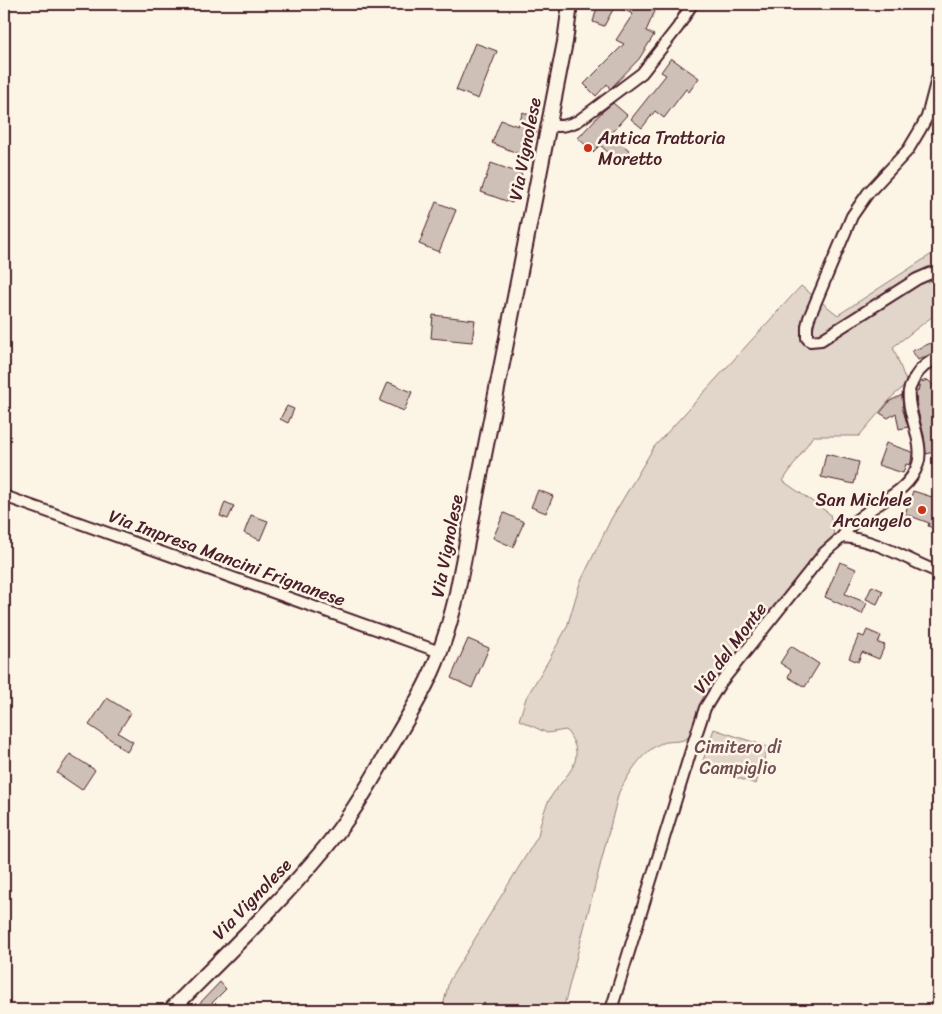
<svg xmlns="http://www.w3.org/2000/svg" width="942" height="1014" viewBox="0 0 942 1014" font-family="Sriracha,sans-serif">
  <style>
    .green { fill: #e2d5ca; stroke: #967a7a }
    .building { fill: #cfc0b7; stroke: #4a1f2b }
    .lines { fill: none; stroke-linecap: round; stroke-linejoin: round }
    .street-casing { stroke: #4a1f2b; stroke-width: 14 }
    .secondary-casing { stroke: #4a1f2b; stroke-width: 18 }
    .street { stroke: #fcf5e5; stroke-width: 10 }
    .secondary { stroke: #fcf5e5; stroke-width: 14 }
    .poi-dot { fill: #c8321e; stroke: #fcf5e5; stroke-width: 2 }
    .labels { text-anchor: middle; stroke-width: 5; stroke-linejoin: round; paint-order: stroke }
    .poi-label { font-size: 18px; fill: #4a1f2b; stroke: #fcf5e5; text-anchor: start }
    .street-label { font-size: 18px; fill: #4a1f2b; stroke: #fcf5e5 }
    .park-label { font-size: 18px; fill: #704c53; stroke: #fcf5e5 }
  </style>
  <rect width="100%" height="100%" fill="#fcf5e5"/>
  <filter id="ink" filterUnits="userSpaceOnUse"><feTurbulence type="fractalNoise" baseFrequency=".02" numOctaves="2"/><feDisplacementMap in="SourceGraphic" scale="10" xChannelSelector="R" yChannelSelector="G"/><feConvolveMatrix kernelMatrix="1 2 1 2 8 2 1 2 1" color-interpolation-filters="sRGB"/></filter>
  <g filter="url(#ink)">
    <!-- green -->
    <g class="green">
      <path d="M938,250v62l-45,35 14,37 -14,12 -34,40h-46l-30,45 47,33 4,21 -126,157c-4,8 -9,16 -12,24 -2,7 -1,13 -5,19 -8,9 -19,5 -29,8 -20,8 -33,31 -43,49l-56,218h-121l7,-29 89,-145c2,-12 5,-23 10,-34 13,-26 44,-39 18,-72l-19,3 -28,-13 7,-22 21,-35 20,-36 13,-44 31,-64 43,-72 147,-161 37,29z"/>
      <path d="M714,729l54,18 -12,37 -55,-18z"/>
    </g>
    <!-- building -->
    <g class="building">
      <path d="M598,4h60l-12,27 8,4 -15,24 -28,29 -1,1 -3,-5 -11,12 -12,-12 40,-40 -8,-4 17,-26 -18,-8 -11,20 -11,-4z"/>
      <path d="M475,43l22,8 -19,48 -22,-9z"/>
      <path d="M671,58l28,20 -10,14 -3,-3 -22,29 -9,-7 -13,17 -11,-9 35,-44 -5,-3z"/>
      <path d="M613,103l14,12 -17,19 20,17 -10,12 -20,-18 -7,7 -15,-14 24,-26z"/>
      <path d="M523,112l10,5 -1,12 5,1 -10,27 -35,-14 9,-23 17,6z"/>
      <path d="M491,163l31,11 -10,29 -31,-11z"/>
      <path d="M436,202l20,8 -17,42 -20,-8z"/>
      <path d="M433,315l42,5 -3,22 -41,-4z"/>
      <path d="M938,340v11l-20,9 -6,-9z"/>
      <path d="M928,380l7,7 2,8h1v11h-2l2,8v37l-12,3 -2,-18 -7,-29 -1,-15 2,-1 2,-9z"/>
      <path d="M388,382l24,10 -8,19 -24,-10z"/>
      <path d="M902,395l1,15 5,17 -9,2 -3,-16 -8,5 -8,-5 10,-12z"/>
      <path d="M287,406l7,3 -6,14 -8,-4z"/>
      <path d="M886,443l26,9 -1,10 -1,3 -4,-1 -3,9 -25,-8z"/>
      <path d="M826,454l33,8 -5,22 -33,-7z"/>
      <path d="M937,482l1,1v47l-10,-4 1,-3 -24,-9 8,-23 19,6z"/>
      <path d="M538,490l15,6 -7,17 -15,-6z"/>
      <path d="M864,492l9,3 -1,5 -3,2 -7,-2z"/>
      <path d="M225,502l9,4 -6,13 -8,-3z"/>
      <path d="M504,513l20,9 -11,25 -20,-9z"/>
      <path d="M251,515l17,6 -8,19 -16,-7z"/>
      <path d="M840,562l16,7 -11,25 22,9 -5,11 -37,-17z"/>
      <path d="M872,586l11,5 -6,13 -11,-5z"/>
      <path d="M867,630l14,6 -3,7 7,2 -6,14 -17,-7 -4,10 -9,-4 10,-23 5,2z"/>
      <path d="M468,639l21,9 -17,40 -21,-10z"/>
      <path d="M791,646l28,18 -14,23 -17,-10 3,-7 -11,-7z"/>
      <path d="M107,698l24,15 -13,20 15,9 -6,10 -9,-6 1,-1 -30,-20z"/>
      <path d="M70,754l25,16 -13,20 -25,-17z"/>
      <path d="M220,982l6,7 -21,21 -6,-6z"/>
    </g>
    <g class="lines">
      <!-- street casing -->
      <g class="street-casing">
        <g id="street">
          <path d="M937,4h1"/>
          <path d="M938,75l-11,42 -7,13 -12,20 -40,43 -16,23 -43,102 -2,8v12l3,3 11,-1 96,-61 14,-6 7,2"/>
          <path d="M549,125c11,2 18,1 29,-4l64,-48 36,-46 14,-23"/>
          <path d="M4,496l436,156"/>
          <path d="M842,537c6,-9 12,-16 21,-22 20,-16 46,-24 55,-51 7,-21 -12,-52 -9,-73 1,-5 4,-9 6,-14 6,-10 13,-15 23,-19"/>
          <path d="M611,1010l82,-266 12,-36 14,-23 105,-132 18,-16c34,2 65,23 96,35"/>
        </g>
      </g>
      <!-- secondary casing -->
      <g class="secondary-casing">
        <path id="secondary" d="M171,1010c52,-53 107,-105 154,-162 24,-29 44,-62 62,-95 14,-24 29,-48 41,-73 13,-26 21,-54 28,-82l109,-556 5,-38"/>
      </g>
      <!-- street -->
      <use href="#street" class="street"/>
      <!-- secondary -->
      <use href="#secondary" class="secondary"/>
    </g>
  </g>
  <!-- markers -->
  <g class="poi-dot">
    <circle cx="588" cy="148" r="5"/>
    <circle cx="922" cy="510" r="5"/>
  </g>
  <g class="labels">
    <!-- poi labels -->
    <g class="poi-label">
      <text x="598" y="144">Antica Trattoria<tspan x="598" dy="21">Moretto</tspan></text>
      <text x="912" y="506" text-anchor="end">San Michele<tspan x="912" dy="21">Arcangelo</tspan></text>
    </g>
    <!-- street labels -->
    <g class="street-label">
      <text transform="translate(525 149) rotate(-79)" y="6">Via Vignolese</text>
      <text transform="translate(447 546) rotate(-79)" y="6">Via Vignolese</text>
      <text transform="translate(227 558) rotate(20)" y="6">Via Impresa Mancini Frignanese</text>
      <text transform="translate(730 648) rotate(-53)" y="6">Via del Monte</text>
      <text transform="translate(252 899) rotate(-46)" y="6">Via Vignolese</text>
    </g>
    <!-- park labels -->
    <g class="park-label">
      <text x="738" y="753">Cimitero di<tspan x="738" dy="21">Campiglio</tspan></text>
    </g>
  </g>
  <!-- margin -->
  <rect width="942" height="1014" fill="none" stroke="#fcf5e5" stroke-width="20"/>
  <rect x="10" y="10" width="922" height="994" fill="none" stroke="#4a1f2b" stroke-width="2" filter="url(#ink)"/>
</svg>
